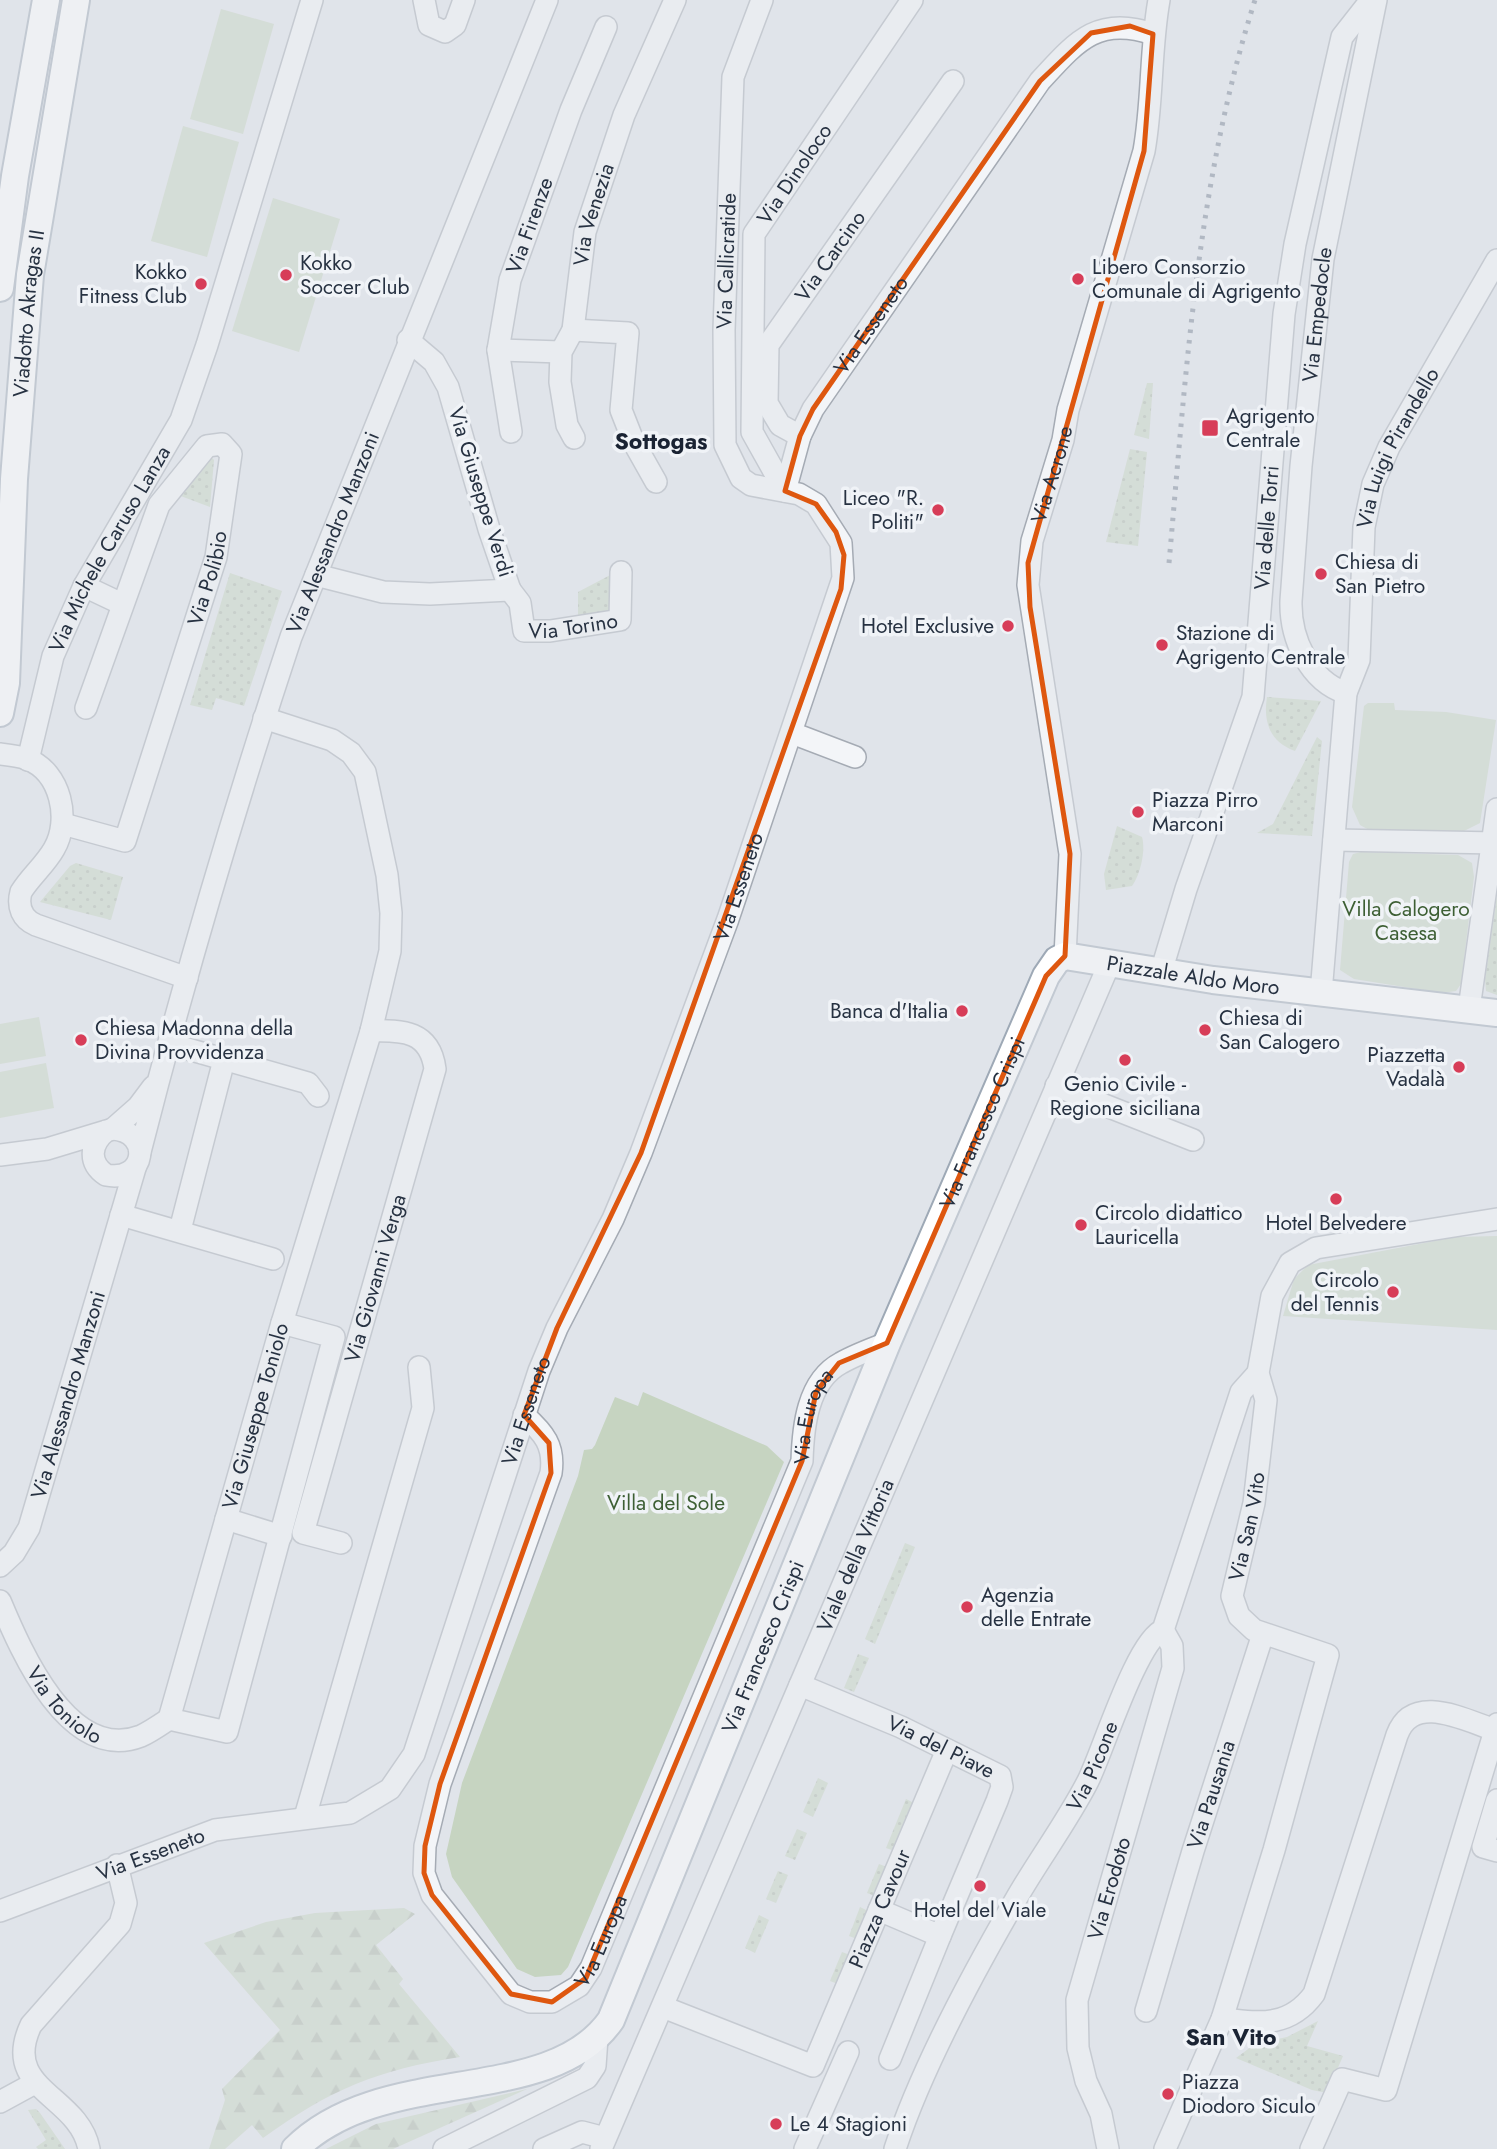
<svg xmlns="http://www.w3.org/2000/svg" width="1497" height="2149" viewBox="0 0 1497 2149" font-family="Jost,sans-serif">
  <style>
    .grass { fill: url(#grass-dots) }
    .forest { fill: url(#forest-firs) }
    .park { fill: #c6d4c1 }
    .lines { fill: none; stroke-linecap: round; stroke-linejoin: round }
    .minor-casing { stroke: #a5abb4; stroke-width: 24 }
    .major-casing { stroke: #9ea9b6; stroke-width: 30 }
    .minor { stroke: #f3f5f8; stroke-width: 21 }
    .major { stroke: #fff; stroke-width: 26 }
    .rail { stroke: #788495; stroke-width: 5; stroke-dasharray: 3.5 7; stroke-linecap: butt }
    .marked { fill: none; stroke: #de570f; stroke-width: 5; stroke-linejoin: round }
    .poi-dot { fill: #d73d58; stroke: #f0f3f7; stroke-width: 2.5 }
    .labels { text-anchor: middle; stroke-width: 7; stroke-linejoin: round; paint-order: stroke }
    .street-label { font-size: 21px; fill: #273242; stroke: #f0f3f7 }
    .poi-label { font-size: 21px; fill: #273242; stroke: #f0f3f7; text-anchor: start }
    .park-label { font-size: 21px; fill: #3d5f34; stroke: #f0f3f7 }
    .neighbourhood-label { font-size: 23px; font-weight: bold; fill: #1a2333; stroke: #f0f3f7 }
  </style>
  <defs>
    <pattern id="grass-dots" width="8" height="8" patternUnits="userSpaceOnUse" patternTransform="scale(1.75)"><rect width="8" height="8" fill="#c6d4c1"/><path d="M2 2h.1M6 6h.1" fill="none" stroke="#aab6a7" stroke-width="1.8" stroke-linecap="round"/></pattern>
    <pattern id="forest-firs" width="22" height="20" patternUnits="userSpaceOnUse" patternTransform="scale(1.75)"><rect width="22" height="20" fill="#c6d4c1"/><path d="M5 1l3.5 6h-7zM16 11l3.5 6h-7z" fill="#aab6a7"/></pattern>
  </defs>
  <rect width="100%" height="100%" fill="#e0e4ea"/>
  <!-- grass -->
  <g class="grass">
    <path d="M1147,383h6l-4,56 -15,-4z"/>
    <path d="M1130,449l17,3 -9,94 -32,-4z"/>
    <path d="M211,457l3,3 -4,47 -32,-12z"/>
    <path d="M616,572l-1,42 -37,6v-28z"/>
    <path d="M230,573l52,18 -38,115 -28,-8 -4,12 -22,-5z"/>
    <path d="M1267,697l54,4 -26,50c-25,-9 -32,-29 -28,-54z"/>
    <path d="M1317,737l5,4 -10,95 -55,-3 16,-9z"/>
    <path d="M1117,826l25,11c4,14 -2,38 -10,49l-26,4 -2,-16z"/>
    <path d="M76,863l47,14 -12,43 -71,-18 30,-36z"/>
    <path d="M1497,895v100l-11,-4 -1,-12z"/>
    <path d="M905,1543l10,4 -40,97 -10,-5z"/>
    <path d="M858,1654l11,4 -15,34 -10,-4z"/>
    <path d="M818,1778l10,5 -15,34 -10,-5z"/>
    <path d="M906,1799l8,4 -19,48 -9,-3z"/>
    <path d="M797,1829l10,4 -12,27 -10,-4z"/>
    <path d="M879,1864l8,3 -12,29 -8,-3z"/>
    <path d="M778,1871l10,4 -12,28 -10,-4z"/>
    <path d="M860,1907l8,4 -11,28 -8,-3z"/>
    <path d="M759,1915l10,5 -14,33 -10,-5z"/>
    <path d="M842,1952l8,3 -12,29 -8,-3z"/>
    <path d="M1318,2021l-11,25 36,10 -16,37 -15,-3 -76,-32 19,-14 32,-7z"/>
    <path d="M36,2109l4,4 25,36h-27l-2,-2 10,-7 -18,-30z"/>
  </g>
  <!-- forest -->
  <g class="forest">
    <path d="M404,1908l11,6 -39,31 27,34 -4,5 61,73c-83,13 -129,32 -197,81l-11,-13 -27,24h-16l16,-49 -3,-11 58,-59 -76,-87 62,-21 49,-9z"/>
    <path d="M527,2089l-134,60h-67l50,-25z"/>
  </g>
  <!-- park -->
  <g class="park">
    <path d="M221,9l53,15 -31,110 -53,-15z"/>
    <path d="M183,126l56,16 -32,115 -56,-16z"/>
    <path d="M273,198l67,21 -41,133 -67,-21z"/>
    <path d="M1368,703h26l1,7 51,2 50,8 -16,103 -16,8 -95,-1 -9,-5 -8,-18 12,-101z"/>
    <path d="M1361,852l97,3 14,8 2,14 -13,107 -5,7 -14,2 -88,-14 -14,-9 9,-108 4,-8z"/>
    <path d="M39,1017l7,39 -46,8v-40z"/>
    <path d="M46,1063l8,45 -54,10v-46z"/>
    <path d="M1497,1236v94l-214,-14 11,-37 14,-14 148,-28z"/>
    <path d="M643,1392l124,54 17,16 -216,505 -7,8 -26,2 -18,-8 -65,-92 -6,-23 16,-71 116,-307 6,-26 8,-1 3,-4 20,-48 23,9z"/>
  </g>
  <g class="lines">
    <!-- minor casing -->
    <g class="minor-casing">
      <g id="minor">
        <path d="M424,0l5,25 16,7 10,-7 9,-25"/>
        <path d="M573,330l55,3 -7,77 13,33 22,39"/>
        <path d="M498,350l63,2"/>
        <path id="s1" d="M511,432l-13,-82 12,-70 61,-170 35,-83"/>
        <path id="s2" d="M800,436l-20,-11 -13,-22 1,-58 185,-264"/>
        <path id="s3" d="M574,438l-7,-13 -7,-43 1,-30 12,-22 12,-98 39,-117 51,-115"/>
        <path id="s4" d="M785,491l15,-55 13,-27 227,-328c36,-39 57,-66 113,-47"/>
        <path id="s5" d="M785,491l-33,-59 2,-198 158,-234"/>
        <path d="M316,575l67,17 47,2 80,-4 -21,-61 -41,-142 -14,-25 -26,-22"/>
        <path d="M84,586l38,18"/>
        <path id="s6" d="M510,590l10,13 4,28h26l70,-11 1,-48"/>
        <path id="s7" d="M1346,693c-37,-12 -56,-55 -55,-92l10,-135 22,-207 53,-259"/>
        <path d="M792,733l63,24"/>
        <path d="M0,754c9,1 19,2 27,5 34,13 44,61 27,90 -9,16 -24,28 -33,43 -4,15 1,27 15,33l151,53"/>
        <path id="s8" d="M28,760l25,-104 31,-70 97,-166 26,-75 105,-345"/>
        <path id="s9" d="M63,824l62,17 91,-284 15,-103 -9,-10 -15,2 -48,59 -73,203"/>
        <path d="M1334,840l163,3"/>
        <path id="s10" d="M1065,956l5,-102 -42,-269 4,-44 31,-101 5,-30 76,-259c9,-50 6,-101 15,-151"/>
        <path id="s11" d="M1161,972l25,-83 67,-192 31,-383 11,-70 47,-207 29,-37"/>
        <path id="s12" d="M1321,993l25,-300 13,-33 5,-133 9,-43 16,-37 108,-187"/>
        <path d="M1469,1009l28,-200"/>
        <path d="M170,1044l138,39 10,13"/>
        <path d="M1056,1086l137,54"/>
        <path d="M113,1129l25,-22 15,-20"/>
        <path id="s13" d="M140,1152c44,-173 95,-346 151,-515l256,-637"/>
        <path d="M0,1155l47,-6 66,-20c40,3 33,54 -7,46 -18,-12 -16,-31 0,-44"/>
        <path d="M121,1215l152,44"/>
        <path d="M180,1230l44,-170"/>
        <path id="s14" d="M524,1415c20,18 31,31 27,58l-111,311 -15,62 -1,27 8,22 79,99 19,8h22l27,-16 12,-18 211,-507c1,-33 5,-80 39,-98 14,-8 30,-14 46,-20"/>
        <path d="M226,1519l55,17"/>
        <path id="s15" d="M341,1543l-38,-10 132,-464c-5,-38 -32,-39 -64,-38"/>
        <path id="s16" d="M0,1566l14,-13 15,-25 106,-360"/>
        <path id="s17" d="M0,1601c21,50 69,163 141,135 9,-4 19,-11 28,-17"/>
        <path id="s18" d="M800,1685l101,42 99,49 2,11 -5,14 -57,135 -61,-26"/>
        <path id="s19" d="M169,1719l113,-396 89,-292 19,-80 1,-38 -4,-38 -22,-103 -14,-19 -19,-13 -68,-22"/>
        <path d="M169,1719l58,13 107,-395 -52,-14"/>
        <path d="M1497,1800l-14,47 14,4"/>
        <path d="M305,1817l118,-409 -4,-41"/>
        <path id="s20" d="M0,1911l215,-81 135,-17 40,-24 24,-35 125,-383 18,-43 56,-109 28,-66 87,-234 115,-341 -2,-35 -25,-39 -17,-10 -48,-9 -10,-7 -16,-33 -1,-115 9,-253 29,-77"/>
        <path id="s21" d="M663,2007l150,59 134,-316"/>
        <path id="s22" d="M1146,2011l47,-160 70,-217"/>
        <path d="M1222,2019c37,4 67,9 92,-25l83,-259c16,-43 67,-15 98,-5"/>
        <path d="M890,2059l50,-123"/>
        <path d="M0,2102l33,-18"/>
        <path d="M89,2149c-10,-54 -89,-59 -58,-124l89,-101 6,-21 -9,-38"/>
        <path d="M444,2149l143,-71 8,-12 2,-28"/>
        <path d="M544,2149l38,-17 23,6"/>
        <path id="s23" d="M601,2149l509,-1187"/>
        <path d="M805,2149l43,-97"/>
        <path id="s24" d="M895,2149c26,-80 78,-176 121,-250 23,-40 51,-77 72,-118 15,-30 49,-141 75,-151l78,-238 17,-19"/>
        <path id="s25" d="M1108,2149l-7,-35 -15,-33 -8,-33 -1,-48 96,-332 -1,-22 -9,-16"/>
        <path id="s26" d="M1165,2149l57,-130 52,-169 54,-195 -74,-25 -15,-14 -7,-20 22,-93 12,-103 -8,-27 14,-77 18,-33 26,-15 181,-29"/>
        <path d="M1311,2149l31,-70 44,11 111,-366"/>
      </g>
    </g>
    <!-- major casing -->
    <g class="major-casing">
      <g id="major">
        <path d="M0,288l15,-112 31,-176"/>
        <path id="s27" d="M0,713l6,-30 8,-204 16,-204 46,-275"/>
        <path id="s28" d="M295,2149c87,-87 254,-40 316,-129l276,-677 159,-367 11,-16 8,-4 148,24 284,33"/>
      </g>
    </g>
    <!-- minor -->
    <use href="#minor" class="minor"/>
    <!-- major -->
    <use href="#major" class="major"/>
    <!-- rail -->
    <path class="rail" d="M1169,563c17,-190 28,-381 86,-563"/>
  </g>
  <!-- marked area -->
  <path d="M0 0H1497V2149H0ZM1130,26l23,8 -9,117 -116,412 2,44 40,247 -5,102 -19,20 -159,367 -48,20 -23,29 -14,69 -216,517 -34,24 -41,-8 -79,-99 -8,-22 1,-27 15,-62 111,-311 -2,-30 -25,-28 33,-87 84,-175 200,-564 3,-34 -8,-23 -20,-28 -31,-13 15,-55 13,-27 227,-328 51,-48z" fill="#e0e4ea" fill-opacity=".55" fill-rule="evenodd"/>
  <path class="marked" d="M1130,26l23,8 -9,117 -116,412 2,44 40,247 -5,102 -19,20 -159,367 -48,20 -23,29 -14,69 -216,517 -34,24 -41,-8 -79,-99 -8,-22 1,-27 15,-62 111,-311 -2,-30 -25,-28 33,-87 84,-175 200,-564 3,-34 -8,-23 -20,-28 -31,-13 15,-55 13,-27 227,-328 51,-48z"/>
  <!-- markers -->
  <g class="poi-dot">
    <circle cx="286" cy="275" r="7"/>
    <circle cx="1078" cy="279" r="7"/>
    <circle cx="201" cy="284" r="7"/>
    <rect x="1201" y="419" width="18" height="18" rx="3.5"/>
    <circle cx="938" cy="510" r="7"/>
    <circle cx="1321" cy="574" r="7"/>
    <circle cx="1008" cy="626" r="7"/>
    <circle cx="1162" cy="645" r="7"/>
    <circle cx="1138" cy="812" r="7"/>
    <circle cx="962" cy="1011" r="7"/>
    <circle cx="1205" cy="1030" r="7"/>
    <circle cx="81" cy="1040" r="7"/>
    <circle cx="1125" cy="1060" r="7"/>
    <circle cx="1459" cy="1067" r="7"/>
    <circle cx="1336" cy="1199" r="7"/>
    <circle cx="1081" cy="1225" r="7"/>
    <circle cx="1393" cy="1292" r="7"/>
    <circle cx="967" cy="1607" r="7"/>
    <circle cx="980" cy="1886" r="7"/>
    <circle cx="1168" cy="2094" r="7"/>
    <circle cx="776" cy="2124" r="7"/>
  </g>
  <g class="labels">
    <!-- street labels -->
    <g class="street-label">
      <text dy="7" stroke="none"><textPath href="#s5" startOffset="338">Via Dinoloco</textPath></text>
      <text dy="7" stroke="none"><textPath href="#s3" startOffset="231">Via Venezia</textPath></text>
      <text dy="7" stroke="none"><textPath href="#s1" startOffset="212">Via Firenze</textPath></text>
      <text dy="7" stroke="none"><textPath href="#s2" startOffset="215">Via Carcino</textPath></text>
      <text dy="7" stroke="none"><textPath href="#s20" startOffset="2091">Via Callicratide</textPath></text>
      <text dy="7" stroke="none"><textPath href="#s27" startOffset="401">Viadotto Akragas II</textPath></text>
      <text dy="7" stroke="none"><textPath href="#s7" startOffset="402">Via Empedocle</textPath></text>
      <text dy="7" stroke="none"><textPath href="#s4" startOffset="189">Via Esseneto</textPath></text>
      <text dy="7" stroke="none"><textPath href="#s12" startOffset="556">Via Luigi Pirandello</textPath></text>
      <text dy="7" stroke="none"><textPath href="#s10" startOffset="488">Via Acrone</textPath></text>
      <text transform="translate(481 492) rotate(73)" y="7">Via Giuseppe Verdi</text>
      <text dy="7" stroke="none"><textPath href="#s11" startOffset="460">Via delle Torri</textPath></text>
      <text dy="7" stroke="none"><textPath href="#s13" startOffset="649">Via Alessandro Manzoni</textPath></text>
      <text dy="7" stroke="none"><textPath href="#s8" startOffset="228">Via Michele Caruso Lanza</textPath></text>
      <text dy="7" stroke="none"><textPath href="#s9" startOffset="340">Via Polibio</textPath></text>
      <text dy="7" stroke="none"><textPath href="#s6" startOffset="94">Via Torino</textPath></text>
      <text dy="7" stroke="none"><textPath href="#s20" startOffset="1382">Via Esseneto</textPath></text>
      <text dy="7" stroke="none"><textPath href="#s28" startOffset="1638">Piazzale Aldo Moro</textPath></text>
      <text dy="7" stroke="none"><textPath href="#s28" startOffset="1320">Via Francesco Crispi</textPath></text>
      <text dy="7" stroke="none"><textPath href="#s15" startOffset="304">Via Giovanni Verga</textPath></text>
      <text dy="7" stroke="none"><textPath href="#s16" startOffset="187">Via Alessandro Manzoni</textPath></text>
      <text dy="7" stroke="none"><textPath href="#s20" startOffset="816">Via Esseneto</textPath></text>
      <text dy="7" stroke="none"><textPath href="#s19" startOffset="315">Via Giuseppe Toniolo</textPath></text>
      <text dy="7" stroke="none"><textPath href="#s14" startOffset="1330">Via Europa</textPath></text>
      <text dy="7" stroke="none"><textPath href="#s26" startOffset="712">Via San Vito</textPath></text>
      <text dy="7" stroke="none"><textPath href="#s23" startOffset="646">Viale della Vittoria</textPath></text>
      <text dy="7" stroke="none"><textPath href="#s28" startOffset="752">Via Francesco Crispi</textPath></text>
      <text dy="7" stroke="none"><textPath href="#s17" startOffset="124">Via Toniolo</textPath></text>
      <text dy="7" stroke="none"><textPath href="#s18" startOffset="154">Via del Piave</textPath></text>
      <text dy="7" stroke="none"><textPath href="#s24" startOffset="432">Via Picone</textPath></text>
      <text dy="7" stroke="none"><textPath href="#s22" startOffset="226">Via Pausania</textPath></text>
      <text dy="7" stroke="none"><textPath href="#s20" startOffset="161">Via Esseneto</textPath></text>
      <text dy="7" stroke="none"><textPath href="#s25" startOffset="270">Via Erodoto</textPath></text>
      <text dy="7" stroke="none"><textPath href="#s21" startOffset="332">Piazza Cavour</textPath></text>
      <text dy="7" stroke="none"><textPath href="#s14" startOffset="763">Via Europa</textPath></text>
    </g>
    <!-- poi labels -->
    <g class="poi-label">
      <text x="300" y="270">Kokko<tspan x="300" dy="24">Soccer Club</tspan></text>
      <text x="1092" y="274">Libero Consorzio<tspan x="1092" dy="24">Comunale di Agrigento</tspan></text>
      <text x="187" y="279" text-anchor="end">Kokko<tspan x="187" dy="24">Fitness Club</tspan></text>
      <text x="1226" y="423">Agrigento<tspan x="1226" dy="24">Centrale</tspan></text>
      <text x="924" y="505" text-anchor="end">Liceo "R.<tspan x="924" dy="24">Politi"</tspan></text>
      <text x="1335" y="569">Chiesa di<tspan x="1335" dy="24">San Pietro</tspan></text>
      <text x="994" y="633" text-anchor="end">Hotel Exclusive</text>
      <text x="1176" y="640">Stazione di<tspan x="1176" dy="24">Agrigento Centrale</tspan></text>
      <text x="1152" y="807">Piazza Pirro<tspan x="1152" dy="24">Marconi</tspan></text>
      <text x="948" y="1018" text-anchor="end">Banca d'Italia</text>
      <text x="1219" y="1025">Chiesa di<tspan x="1219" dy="24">San Calogero</tspan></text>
      <text x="95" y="1035">Chiesa Madonna della<tspan x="95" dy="24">Divina Provvidenza</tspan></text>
      <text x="1445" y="1062" text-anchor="end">Piazzetta<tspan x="1445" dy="24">Vadalà</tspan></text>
      <text x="1125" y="1091" text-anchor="middle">Genio Civile -<tspan x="1125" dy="24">Regione siciliana</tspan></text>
      <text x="1095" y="1220">Circolo didattico<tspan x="1095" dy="24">Lauricella</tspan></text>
      <text x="1336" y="1230" text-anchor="middle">Hotel Belvedere</text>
      <text x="1379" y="1287" text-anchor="end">Circolo<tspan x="1379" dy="24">del Tennis</tspan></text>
      <text x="981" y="1602">Agenzia<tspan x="981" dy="24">delle Entrate</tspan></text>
      <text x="980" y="1917" text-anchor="middle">Hotel del Viale</text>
      <text x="1182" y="2089">Piazza<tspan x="1182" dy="24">Diodoro Siculo</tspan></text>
      <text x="790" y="2131">Le 4 Stagioni</text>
    </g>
    <!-- park labels -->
    <g class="park-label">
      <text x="1406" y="916">Villa Calogero<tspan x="1406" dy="24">Casesa</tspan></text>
      <text x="666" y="1510">Villa del Sole</text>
    </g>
    <!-- neighbourhood labels -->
    <g class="neighbourhood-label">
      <text x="661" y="449">Sottogas</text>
      <text x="1231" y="2045">San Vito</text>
    </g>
  </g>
</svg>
